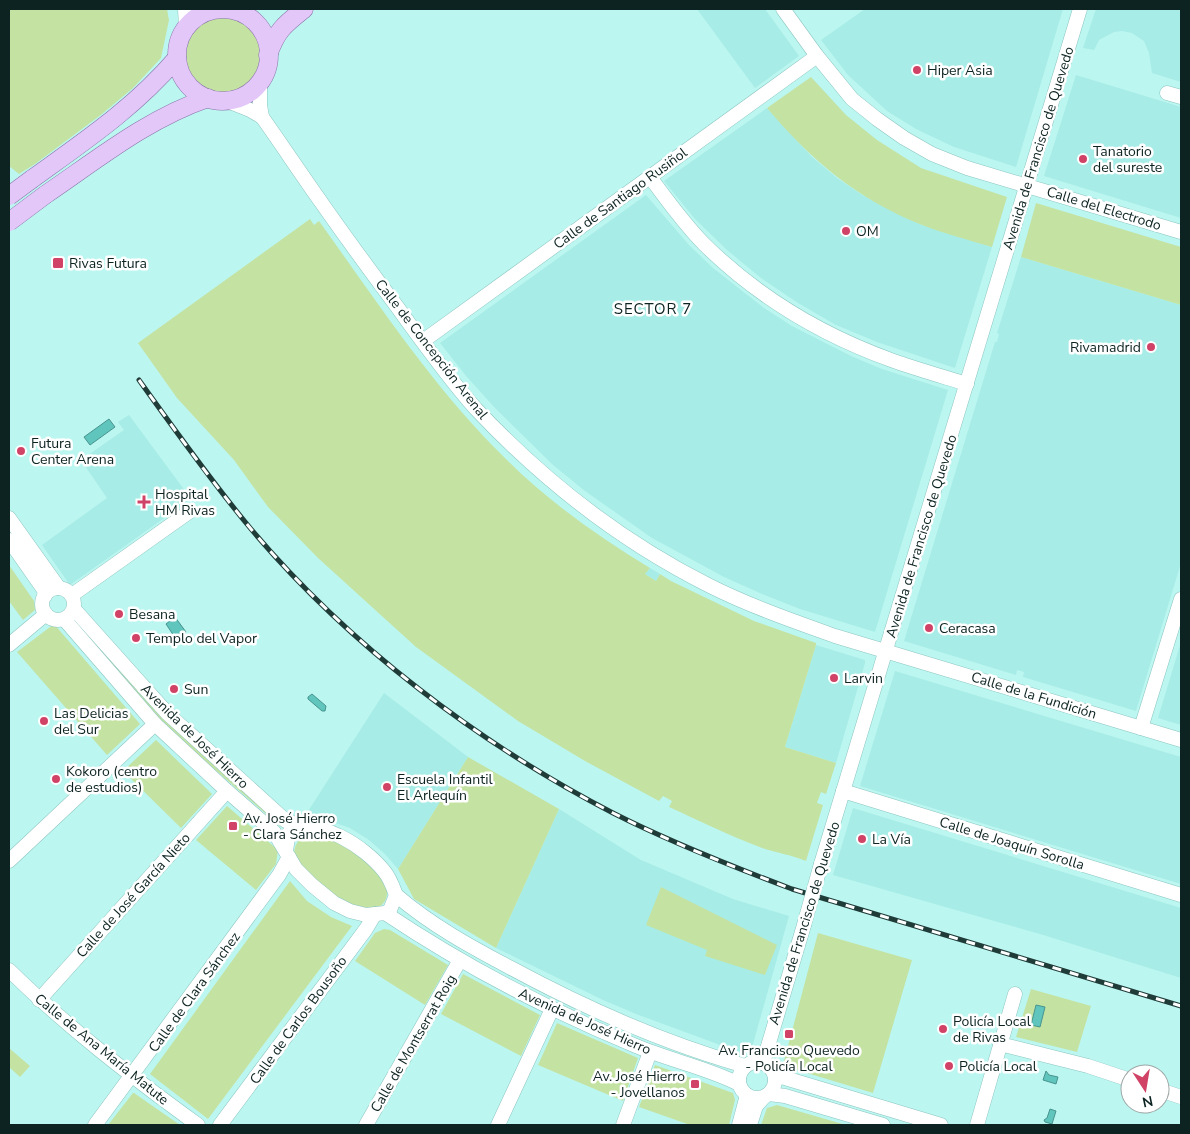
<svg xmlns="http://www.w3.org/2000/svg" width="1190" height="1134" viewBox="0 0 1190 1134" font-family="'Nunito Sans',sans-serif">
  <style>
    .built { fill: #a7ece6 }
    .green { fill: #c4e3a3 }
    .water { fill: #60c5bd; stroke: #47948e }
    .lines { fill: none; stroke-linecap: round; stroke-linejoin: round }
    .minor-casing { stroke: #8cc5c0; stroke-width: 15 }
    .major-casing { stroke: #8b75aa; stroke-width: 19 }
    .minor { stroke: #fff; stroke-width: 14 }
    .major { stroke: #e2c7f8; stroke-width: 18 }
    .rail-casing { stroke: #203c39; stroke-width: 5 }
    .rail { stroke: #fff; stroke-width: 3; stroke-dasharray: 9; stroke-linecap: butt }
    .minor-bridge-casing { stroke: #8cc5c0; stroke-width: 15; stroke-linecap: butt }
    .major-bridge-casing { stroke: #8b75aa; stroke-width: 19; stroke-linecap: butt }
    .minor-bridge { stroke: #fff; stroke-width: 14 }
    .major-bridge { stroke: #e2c7f8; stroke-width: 18 }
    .poi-dot { fill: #d14267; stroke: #fff; stroke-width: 2 }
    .labels { text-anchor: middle; stroke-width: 5; stroke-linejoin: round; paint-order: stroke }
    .poi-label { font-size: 14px; fill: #0c2321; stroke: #fff; text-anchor: start }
    .street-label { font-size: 14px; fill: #0c2321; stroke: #fff }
    .neighbourhood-label { font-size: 15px; letter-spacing: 1px; fill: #0c2321; stroke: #fff }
  </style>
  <rect width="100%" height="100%" fill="#bcf6f1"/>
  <!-- built -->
  <g class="built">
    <path d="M697,9h68l34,47 -44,32z"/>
    <path d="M865,9h198l-47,158 -62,-20 -38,-18 -29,-18 -39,-36 -27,-35z"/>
    <path d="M1096,9h85v73l-29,-9 -3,-20 -5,-12 -12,-8 -10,-2 -8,1 -15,8 -5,10 -11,-2z"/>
    <path d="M1076,75l105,32v111l-137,-42z"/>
    <path d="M767,108l45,49 25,21 27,18 58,29 70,22 -37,121 -78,-26 -41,-17 -38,-22 -37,-25 -34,-28 -32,-31 -31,-38z"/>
    <path d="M646,195l43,50 24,23 51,40 28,18 59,30 31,13 66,21 -73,242 -75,-23 -38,-15 -38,-17 -72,-39 -67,-47 -32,-26 -58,-57 -28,-31 -27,-34z"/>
    <path d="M1021,257l160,48v258l-45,148 -113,-34 1,-5 -7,-2 -1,5 -112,-34 91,-299h2l2,-8 -2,-1z"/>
    <path d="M129,415l62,84 -121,86 -28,-40 65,-47 -26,-38 43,-30 -6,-8z"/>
    <path d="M650,568l10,6 -4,7 -11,-7z"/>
    <path d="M1181,642v83l-23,-7z"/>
    <path d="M816,645l49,15v3l-29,100 -51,-16z"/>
    <path d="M895,671l286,86v127l-321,-98z"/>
    <path d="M384,693l84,64 -70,112 -13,-15 -16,-14 -19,-12 -23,-8 -22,-4z"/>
    <path d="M853,808l328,100v70l-141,-44 -207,-59z"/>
    <path d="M559,809l82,51 92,39 56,17 -36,128 -3,5 -9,3 -10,-3 -95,-35 -33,-14 -107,-52z"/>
  </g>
  <!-- green -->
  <g class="green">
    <path d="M9,9h158l2,11 -8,38 -28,30 -31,26 -67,50 -16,10 -10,-8z"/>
    <circle cx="223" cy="55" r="38"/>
    <path d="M811,77l35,38 31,25 44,28 86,29 -15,50c-23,-7 -47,-13 -70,-22 -65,-26 -110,-64 -155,-117z"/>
    <path d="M1036,203l145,44v58l-160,-48z"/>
    <path d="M310,219l4,6 5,-4c59,82 115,168 188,239 42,42 92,77 143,108l-5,6 11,7 4,-7 11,7 83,40 62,22v2l-31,102 51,16 -10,31 -5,-2 -4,11 6,2 -17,56c-14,-6 -29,-8 -44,-13 -32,-12 -62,-27 -93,-41l3,-6 -9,-5 -4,5 -74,-40 -67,-40 -102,-74 -98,-89 -50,-51 -34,-47 -57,-62 -39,-55z"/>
    <path d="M9,565l25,36 1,9 -12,10 -14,-19z"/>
    <path d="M73,618l209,208 -1,1 -122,-106 -89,-100z"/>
    <path d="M54,624l86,100 -33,31 -90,-103z"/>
    <path d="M156,740l56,54 -31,34 -58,-57z"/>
    <path d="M468,757l91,52 -63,139 -82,-49 -16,-30z"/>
    <path d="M227,806l51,44 -2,14 -20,26 -60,-50z"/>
    <path d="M306,834c5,1 11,0 16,1 18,4 51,27 61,43 10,18 1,35 -20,30 -8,-2 -17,-4 -25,-9 -12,-8 -38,-29 -43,-43 -3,-9 4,-17 11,-22z"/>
    <path d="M290,881l17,20 24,16 21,9 -144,193 -58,-45z"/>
    <path d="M661,887l116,58 -12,30 -60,-19 2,-6 -61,-25z"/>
    <path d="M384,929l6,1 58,35 -23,40 -70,-44 20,-28z"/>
    <path d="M818,933l94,27 -39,133 -86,-26 -4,-2z"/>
    <path d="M463,974l77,41 -19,41 -80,-42z"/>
    <path d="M1031,989l60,17 -14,46 -61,-15z"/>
    <path d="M557,1023l81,35 -15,43 -85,-36z"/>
    <path d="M9,1048l21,18 -10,11 -11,-10z"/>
    <path d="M655,1065l78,28 2,7 -6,25h-39l-51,-18z"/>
    <path d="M133,1093h1l46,32h-72z"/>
    <path d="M777,1105l69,20h-85l6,-17z"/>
  </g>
  <!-- water -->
  <g class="water">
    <path d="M109,419l6,8 -25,18 -6,-8z"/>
    <path d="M175,617l11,15 -10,7 -10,-15z"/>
    <path d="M312,694l14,12 -1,5h-3l-14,-12v-2z"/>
    <path d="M1036,1005l9,2 -5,20 -9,-2z"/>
    <path d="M1046,1071l3,4 9,2 -2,7 -13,-4z"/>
    <path d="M1050,1109l6,2 -4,13 -7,-2 -1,-2 3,-2z"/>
  </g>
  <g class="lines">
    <!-- minor casing -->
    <g class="minor-casing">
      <g id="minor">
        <path d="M185,9l1,18"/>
        <path d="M220,9h1"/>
        <path d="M783,9l34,47 35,43 25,20 27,19 28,16 35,14 214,64"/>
        <path d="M260,81v24l2,12"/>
        <path d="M1167,93l14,4"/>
        <path d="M225,100l25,10 12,7c20,28 39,57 59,85 25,36 51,71 77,106 24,33 51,71 78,101 67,71 146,133 234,177 40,20 83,35 125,50l346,104"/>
        <path d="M650,177c17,23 34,47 55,68 52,51 117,90 186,115 25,9 50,16 76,24"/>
        <path d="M423,341l394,-285"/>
        <path d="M9,518l50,70"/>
        <path d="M9,540l35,50 1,6"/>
        <circle cx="58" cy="604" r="16"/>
        <path d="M72,595l117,-83"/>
        <path d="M74,609l93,104 119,108 20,6"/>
        <path d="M64,619l91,105 72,67 47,41 22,37 16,16 22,18 16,8 16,4 19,-2 5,-3 6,-15c-3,-8 -6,-17 -12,-24 -18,-23 -66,-56 -95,-38l-3,17"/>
        <path d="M9,645l37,-31"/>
        <path d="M1141,728l40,-129"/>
        <path d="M843,791l338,104"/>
        <path d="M9,861l146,-137"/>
        <path d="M821,864l259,-855"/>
        <path d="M396,895c35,30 75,52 115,73 74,40 153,75 234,98"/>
        <path d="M385,913c79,53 164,97 251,133 33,14 72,22 103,38"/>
        <path d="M9,970c58,57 123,107 189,155"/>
        <path d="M39,1000l188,-209"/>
        <path d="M1000,1044l88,22 42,14"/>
        <circle cx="757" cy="1080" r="18"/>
        <path d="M763,1063l41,-138"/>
        <path d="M775,1075l166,50"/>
        <path d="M1160,1090l21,7"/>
        <path d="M769,1094l16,2 98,29"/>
        <path d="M95,1125l184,-250 10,-18"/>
        <path d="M220,1125l146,-196 9,-15"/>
        <path d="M366,1125l94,-165"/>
        <path d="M498,1125l54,-116"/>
        <path d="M623,1125l27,-73"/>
        <path d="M739,1125l8,-30"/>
        <path d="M750,1125l6,-19 8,-9"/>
        <path d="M977,1125l38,-131"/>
      </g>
    </g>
    <!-- major casing -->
    <g class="major-casing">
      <g id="major">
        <circle cx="223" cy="55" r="46"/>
        <path d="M268,55c9,-25 16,-30 36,-46"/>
        <path d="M32,179c54,-39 102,-71 145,-121"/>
        <path d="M45,195c53,-36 102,-76 163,-97"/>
      </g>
    </g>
    <!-- minor -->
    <use href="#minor" class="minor"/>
    <!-- major -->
    <use href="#major" class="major"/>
    <!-- rail casing -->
    <g class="rail-casing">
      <path id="rail" d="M139,380c36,50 72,101 112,149 98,116 227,214 362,284 57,29 118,53 179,76l389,117"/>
    </g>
    <!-- rail -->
    <use href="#rail" class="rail"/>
    <!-- minor-bridge casing -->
    <g class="minor-bridge-casing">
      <path id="minor-bridge" d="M804,925l17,-61"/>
    </g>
    <!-- major-bridge casing -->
    <g class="major-bridge-casing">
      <g id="major-bridge">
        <path d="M9,196l23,-17"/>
        <path d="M9,222l36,-27"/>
      </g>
    </g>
    <!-- minor-bridge -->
    <use href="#minor-bridge" class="minor-bridge"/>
    <!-- major-bridge -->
    <use href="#major-bridge" class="major-bridge"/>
  </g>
  <!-- markers -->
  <g class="poi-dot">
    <circle cx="917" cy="70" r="5"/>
    <circle cx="1083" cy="159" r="5"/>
    <circle cx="846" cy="231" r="5"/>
    <rect x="52" y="257" width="12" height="12" rx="2.5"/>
    <circle cx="1151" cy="347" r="5"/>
    <circle cx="21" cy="451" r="5"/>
    <path d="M141.5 494.5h5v5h5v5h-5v5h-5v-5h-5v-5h5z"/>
    <circle cx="119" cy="614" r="5"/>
    <circle cx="929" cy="628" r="5"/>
    <circle cx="136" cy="638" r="5"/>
    <circle cx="834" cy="678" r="5"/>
    <circle cx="174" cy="689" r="5"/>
    <circle cx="44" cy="721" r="5"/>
    <circle cx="56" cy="779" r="5"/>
    <circle cx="387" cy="787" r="5"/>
    <rect x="228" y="821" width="10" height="10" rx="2.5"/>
    <circle cx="862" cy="839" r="5"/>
    <circle cx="943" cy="1029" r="5"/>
    <rect x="784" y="1029" width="10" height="10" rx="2.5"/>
    <circle cx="949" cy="1066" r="5"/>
    <rect x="690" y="1079" width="10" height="10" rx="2.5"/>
  </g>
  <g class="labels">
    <!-- poi labels -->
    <g class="poi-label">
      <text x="927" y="75">Hiper Asia</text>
      <text x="1093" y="156">Tanatorio<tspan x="1093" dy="16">del sureste</tspan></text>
      <text x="856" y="236">OM</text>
      <text x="69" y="268">Rivas Futura</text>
      <text x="1141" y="352" text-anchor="end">Rivamadrid</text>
      <text x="31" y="448">Futura<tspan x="31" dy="16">Center Arena</tspan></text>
      <text x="155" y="499">Hospital<tspan x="155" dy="16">HM Rivas</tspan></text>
      <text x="129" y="619">Besana</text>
      <text x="939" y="633">Ceracasa</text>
      <text x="146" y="643">Templo del Vapor</text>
      <text x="844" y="683">Larvin</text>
      <text x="184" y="694">Sun</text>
      <text x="54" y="718">Las Delicias<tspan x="54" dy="16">del Sur</tspan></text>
      <text x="66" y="776">Kokoro (centro<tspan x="66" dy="16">de estudios)</tspan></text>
      <text x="397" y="784">Escuela Infantil<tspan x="397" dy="16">El Arlequín</tspan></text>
      <text x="243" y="823">Av. José Hierro<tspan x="243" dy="16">- Clara Sánchez</tspan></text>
      <text x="872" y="844">La Vía</text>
      <text x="953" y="1026">Policía Local<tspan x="953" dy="16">de Rivas</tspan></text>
      <text x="789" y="1055" text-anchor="middle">Av. Francisco Quevedo<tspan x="789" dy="16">- Policía Local</tspan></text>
      <text x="959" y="1071">Policía Local</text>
      <text x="685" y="1081" text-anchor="end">Av. José Hierro<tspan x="685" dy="16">- Jovellanos</tspan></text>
    </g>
    <!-- street labels -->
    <g class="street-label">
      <text transform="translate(1038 148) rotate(-73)" y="5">Avenida de Francisco de Quevedo</text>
      <text transform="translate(620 198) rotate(-36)" y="5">Calle de Santiago Rusiñol</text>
      <text transform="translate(1104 208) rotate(17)" y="5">Calle del Electrodo</text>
      <text transform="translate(432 349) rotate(52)" y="5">Calle de Concepción Arenal</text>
      <text transform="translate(921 536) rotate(-73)" y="5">Avenida de Francisco de Quevedo</text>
      <text transform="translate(1034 695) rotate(17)" y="5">Calle de la Fundición</text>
      <text transform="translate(195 736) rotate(44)" y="5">Avenida de José Hierro</text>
      <text transform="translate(1012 843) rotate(17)" y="5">Calle de Joaquín Sorolla</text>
      <text transform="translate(133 895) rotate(-48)" y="5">Calle de José García Nieto</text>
      <text transform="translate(804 923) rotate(-73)" y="5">Avenida de Francisco de Quevedo</text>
      <text transform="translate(194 992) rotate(-54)" y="5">Calle de Clara Sánchez</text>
      <text transform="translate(298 1020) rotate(-54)" y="5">Calle de Carlos Bousoño</text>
      <text transform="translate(585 1021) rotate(24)" y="5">Avenida de José Hierro</text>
      <text transform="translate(413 1043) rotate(-60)" y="5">Calle de Montserrat Roig</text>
      <text transform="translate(102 1049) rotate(39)" y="5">Calle de Ana María Matute</text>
    </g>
    <!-- neighbourhood labels -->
    <g class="neighbourhood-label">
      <text x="653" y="314">SECTOR 7</text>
    </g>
  </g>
  <!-- border -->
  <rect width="1190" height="1134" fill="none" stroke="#0c2321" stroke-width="20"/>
  <!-- north arrow -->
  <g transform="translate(1145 1089) rotate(168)"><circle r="24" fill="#ffffff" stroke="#9ea7a6"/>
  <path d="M0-4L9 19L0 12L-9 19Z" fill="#d14267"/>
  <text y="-8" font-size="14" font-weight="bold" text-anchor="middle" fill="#0c2321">N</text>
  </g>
</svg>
